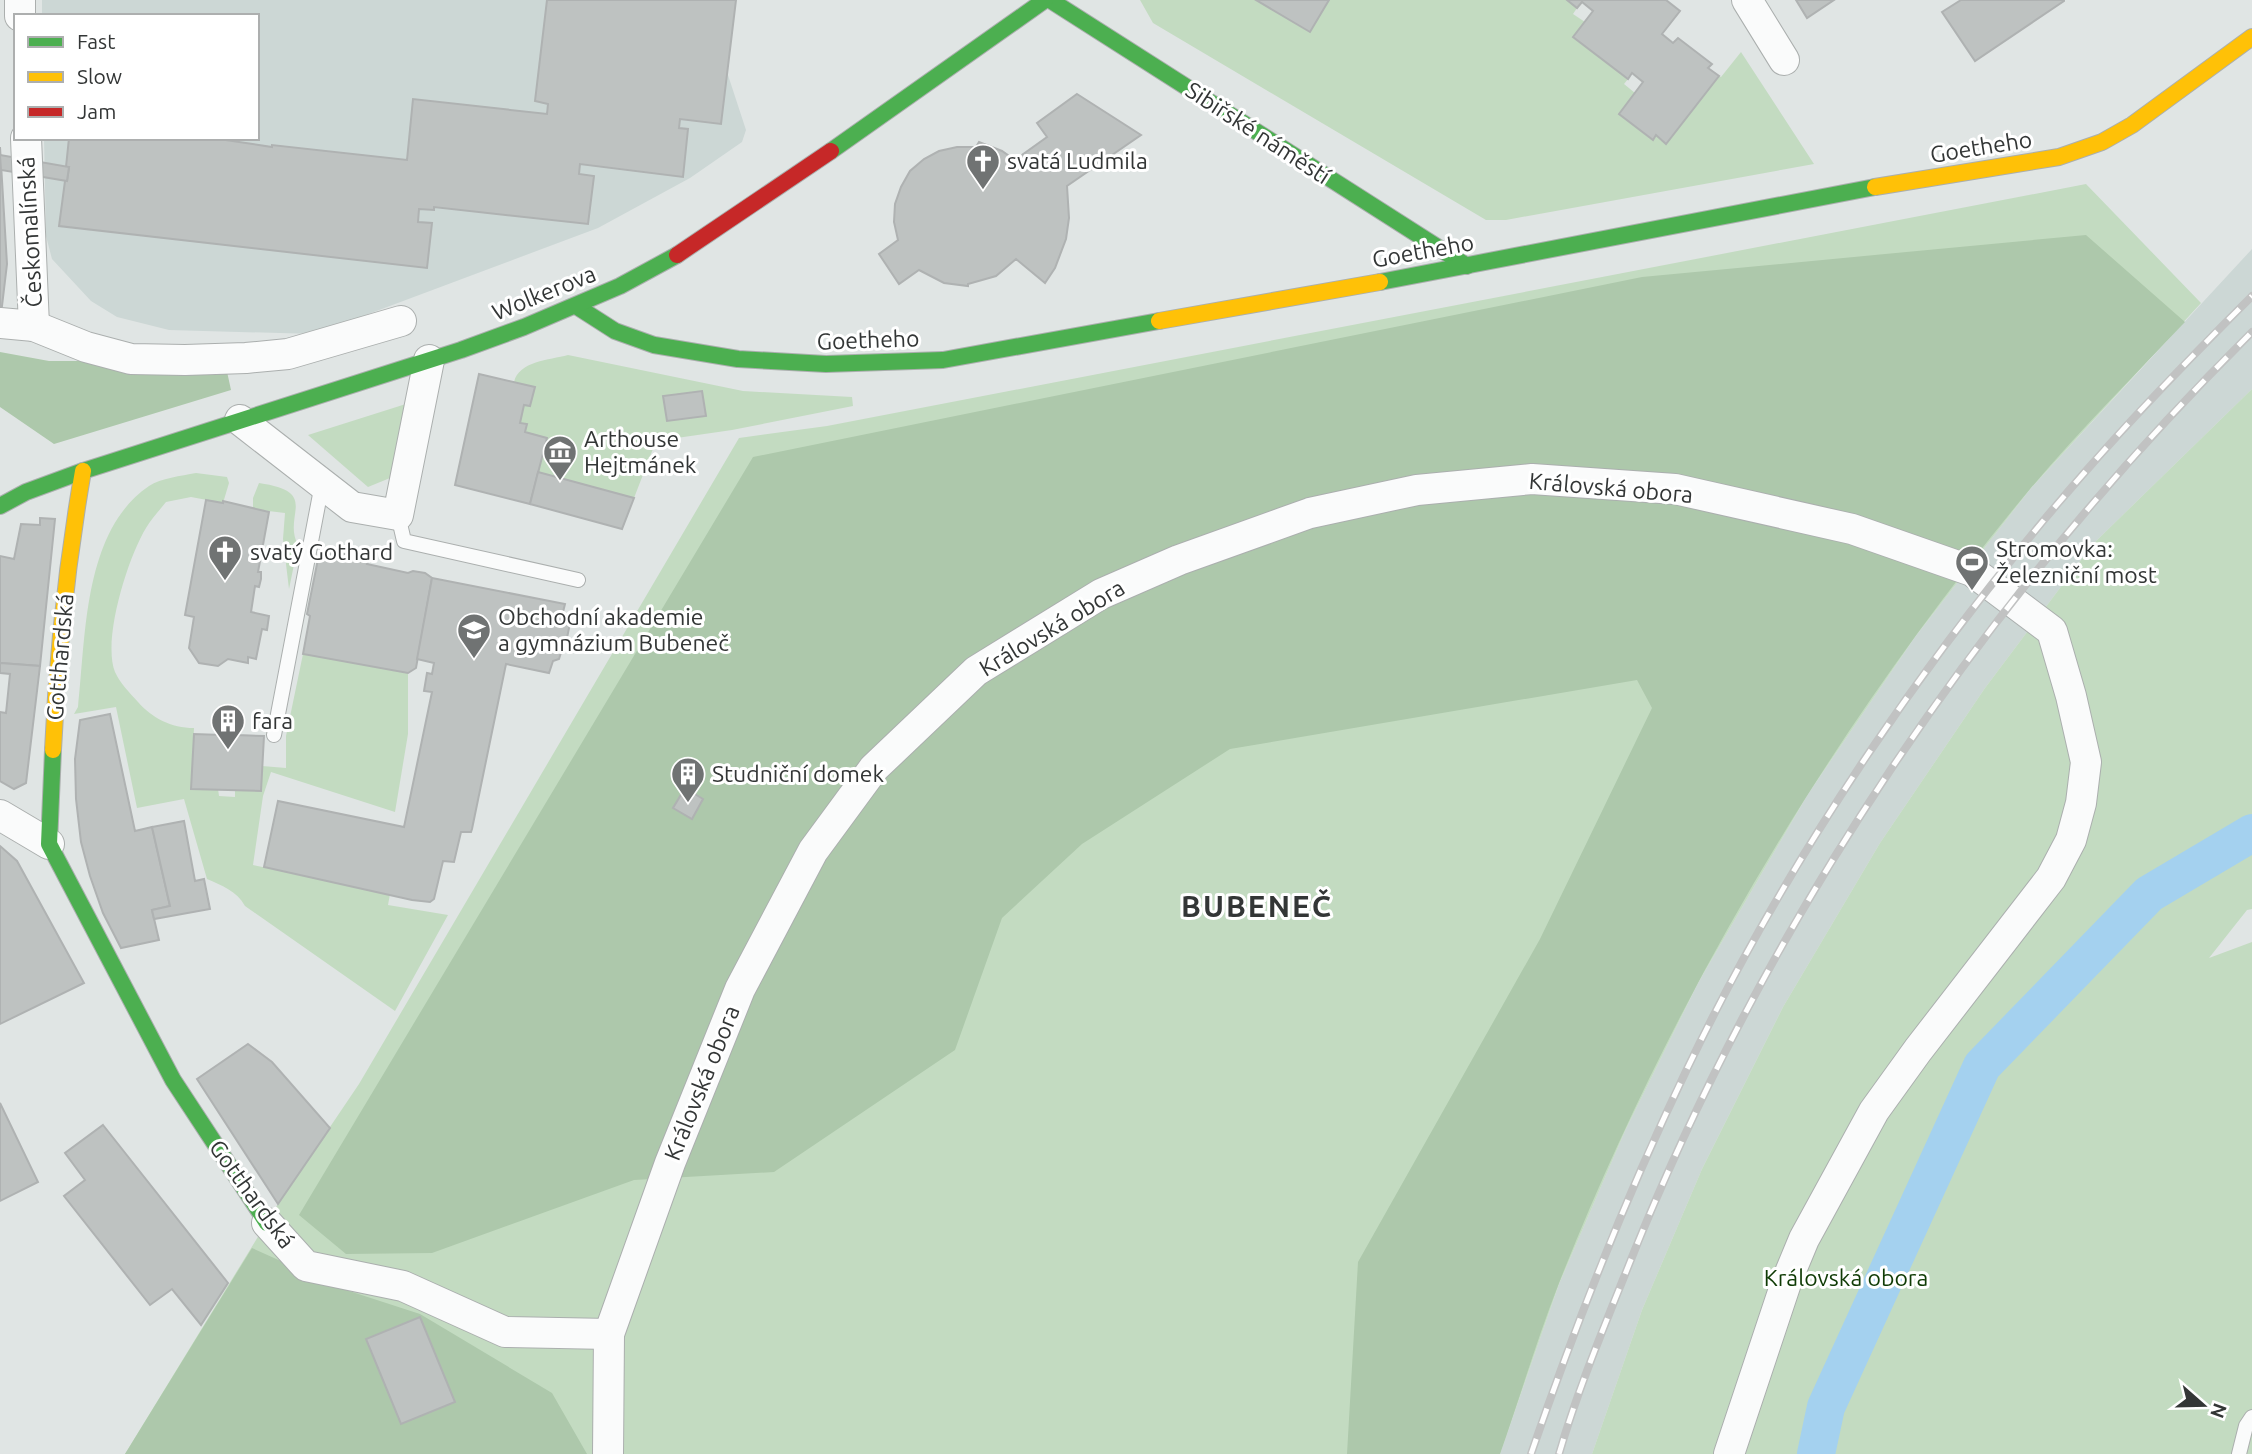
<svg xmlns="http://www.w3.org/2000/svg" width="2252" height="1454" viewBox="0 0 2252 1454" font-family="Ubuntu,sans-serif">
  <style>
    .built { fill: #ccd7d5 }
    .green { fill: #c3dbc1; fill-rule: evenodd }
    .forest { fill: #adc8ab }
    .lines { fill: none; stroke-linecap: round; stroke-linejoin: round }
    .canal { stroke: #a4d1ef; stroke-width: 38 }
    .building { fill: #bec2c1; stroke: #afb2b2; stroke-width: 2 }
    .lane-casing { stroke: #abafae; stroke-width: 16 }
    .street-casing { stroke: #abafae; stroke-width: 32 }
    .fast-casing { stroke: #abafae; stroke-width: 18 }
    .slow-casing { stroke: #abafae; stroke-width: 18 }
    .jam-casing { stroke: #abafae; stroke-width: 18 }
    .lane { stroke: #fafbfb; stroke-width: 14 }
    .street { stroke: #fafbfb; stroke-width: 30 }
    .fast { stroke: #4caf50; stroke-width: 16 }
    .slow { stroke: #ffc107; stroke-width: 16 }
    .jam { stroke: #c62828; stroke-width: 16 }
    .rail-casing { stroke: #c1c2c2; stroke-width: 8 }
    .rail { stroke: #fff; stroke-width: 5; stroke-dasharray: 16; stroke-linecap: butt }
    .labels { text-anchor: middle; stroke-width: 6; stroke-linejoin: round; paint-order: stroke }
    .street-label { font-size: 23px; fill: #333636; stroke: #fff }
    .poi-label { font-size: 23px; fill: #333636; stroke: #fff; text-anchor: start }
    .park-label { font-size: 23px; fill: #0f3b05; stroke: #fff }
    .district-label { font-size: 30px; font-weight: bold; letter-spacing: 2px; fill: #333636; stroke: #fff }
  </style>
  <rect width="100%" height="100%" fill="#e0e5e4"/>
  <!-- built -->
  <g class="built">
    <path d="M42,0h694l-9,72 19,58 -4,12 -52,36 -92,50 -283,106 -146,-4 -52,-13 -26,-16 -39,-42 -6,-23 -2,-98h213v-122h-215z"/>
    <path d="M2252,249v140l-159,155 -108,144 -105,155 -97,164 -81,162 -60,141 -50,144h-92l59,-170 66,-153 73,-148 110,-189 107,-157 116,-149z"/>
  </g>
  <!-- green -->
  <g class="green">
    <path d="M1140,0h116l53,32 20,-32h238l10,8 -4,6 12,8 -11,15 54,42 -4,5 11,9 -16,21 33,26 4,-5 11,8 52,-67 2,1 20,-25 73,112 -308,56h-20l-333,-197z"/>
    <path d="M2086,184l115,119 -170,185 -116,149 -107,157 -110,189 -73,148 -66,153 -59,170h-1375l153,-250 81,-120 380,-646 88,-12z"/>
    <path d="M568,355l175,36 109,6 1,9 -121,24 -76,11 -22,57 -96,-26 9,-34 -22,-6 1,-8 -6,-1 4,-18 6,1 5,-19 -21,-5c5,-21 35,-22 54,-27zM701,391l4,25 -38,5 -3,-25z"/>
    <path d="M2252,389v520l-5,1 -38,48 43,-16v512h-660l50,-144 60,-141 81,-162 97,-164 105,-155 108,-144z"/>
    <path d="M409,403l-19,75 -22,9 -60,-52z"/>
    <path d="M196,473l31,4 2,6 -6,20 -32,-6 -25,5c-7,9 -15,17 -20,26 -18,29 -44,112 -31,144 5,11 14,20 23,30 14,16 33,26 56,26l-3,61h27l1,7 16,1v-7h26l1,-24 24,2v-32l17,-82 105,19v61l-13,78 -124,-40 -8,24 -10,69 137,29 -2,11 60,10 -53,96 -150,-105c-8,-15 -24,-21 -38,-27l-23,-80 -47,9 -21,-101 -42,7 4,-7c8,-71 5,-176 71,-221 12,-8 32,-10 47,-13z"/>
    <path d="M259,483c62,9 23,32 39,62l-9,44 -6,-50 2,-26 -32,-4v-11z"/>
  </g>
  <!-- forest -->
  <g class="forest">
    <path d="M2086,235l99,87c-52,55 -106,109 -155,167 -197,237 -358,508 -471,794 -22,56 -39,114 -59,171h-153l11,-192 182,-323 112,-231 -15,-28 -407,69 -148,95 -80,74 -47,132 -181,122 -140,8 -202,73 -86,1 -47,-39 454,-758 889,-180z"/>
    <path d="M0,352l49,9h60l117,6 5,23 -177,54 -54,-37z"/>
    <path d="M252,1248l91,41 77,25 132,79 35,61h-462z"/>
  </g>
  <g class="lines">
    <!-- canal -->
    <path class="canal" d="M1816,1454l10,-47 156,-341 167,-172 103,-61"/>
  </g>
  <!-- building -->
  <g class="building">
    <path d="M547,0h189l-15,124 -41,-5 -1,9 9,1 -5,48 -103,-13 -1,10 15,2 -6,48 -154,-17v3l-15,-1 -1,13 14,1 -5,45 -368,-42 6,-45h2l2,-14h-3l3,-29h143l60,9v-2l135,15 6,-61 134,15 1,-10 -13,-3z"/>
    <path d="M1256,0h73l-19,32z"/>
    <path d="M1567,0h99l14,11 -18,23 11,9 5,-5 34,26 -4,4 11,8 -53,68 -10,-9 -3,5 -34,-26 24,-32 -11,-9 -4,6 -55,-42 20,-26 -11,-9 -5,6z"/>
    <path d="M1796,0h38l-27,18z"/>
    <path d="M1961,0h103v1l-89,60 -33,-49z"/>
    <path d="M1077,94l64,41 -74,51 2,32 -3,21 -11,29 -10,15 -29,-24 -20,17 -28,8v2l-24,-3 -25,-13 -20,14 -20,-30 19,-14 -4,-18 1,-18 6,-17 9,-16 14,-12 15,-8 18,-4h19l3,-5 23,9 13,9 32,-23 -10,-14z"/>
    <path d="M0,147l7,117 -5,42h-2z"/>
    <path d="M0,155l69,12 -2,14 -66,-11z"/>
    <path d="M479,374l56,13 -5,19 -6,-1 -4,18 7,1 -2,8 22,6 -17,66 -75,-19z"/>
    <path d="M702,391l4,25 -39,5 -4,-25z"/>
    <path d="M538,472l96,26 -12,31 -92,-25z"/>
    <path d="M206,500l17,3v-2l46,11 -11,60h3v7l-2,8 -4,-1 -4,26 18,4 -2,14 -5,-1 -6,30 -8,-2v6l-20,-4 -10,7 -19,-3 -10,-15 5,-31 -9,-2z"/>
    <path d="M40,518l15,1 -15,147 -40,-3v-107l14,3 7,-35 19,1z"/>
    <path d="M320,549l49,10 -2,5 41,9 5,-2 12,2 7,5 -16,90 -8,5 -105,-19 7,-38 -3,-2z"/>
    <path d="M432,578l133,26 -3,12 9,2 -5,25h-2l-5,16 -6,2 -4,12 -43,-9 -34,165 -1,3h-10l-7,30 -11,-1 -9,38 -4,3 -18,-2 -148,-33 14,-66 126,26 28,-135 -8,-1 3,-18 5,1 2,-11 -17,-4z"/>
    <path d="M0,663l40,3 -14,117 -12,6 -14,-8v-69l6,1 4,-39 -10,-1z"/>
    <path d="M110,714l25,117 17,-4 18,79 -18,4 7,30 -38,8 -18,-35 -13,-37 -9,-34 -5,-43 -1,-40 5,-39z"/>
    <path d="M222,724h15v11l27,1 -3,55 -70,-2 3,-55 28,1z"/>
    <path d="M685,788l18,11 -11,20 -19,-11z"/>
    <path d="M184,821l11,60 9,-2 6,30 -56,10 -2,-9 18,-4 -18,-79z"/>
    <path d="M0,846l17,15 67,122 -84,41z"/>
    <path d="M248,1044l24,18 58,66 -52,76 -81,-125z"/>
    <path d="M0,1103l38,79 -38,19z"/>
    <path d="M103,1125l125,158 -27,42 -29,-36 -22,16 -86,-109 21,-16 -20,-27z"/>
    <path d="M420,1317l35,85 -54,22 -35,-85z"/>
  </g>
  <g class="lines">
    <!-- lane casing -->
    <g class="lane-casing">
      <g id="lane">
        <path d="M398,515l6,26 174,39"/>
        <path d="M274,735l48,-251"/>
        <path d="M2239,1454l7,-28 6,-9"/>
      </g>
    </g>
    <!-- street casing -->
    <g class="street-casing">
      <g id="street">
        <path d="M20,0v16"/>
        <path d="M1747,0l37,60"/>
        <path d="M26,138l8,188"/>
        <path d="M0,323l34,3 52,21 45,12 54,1 61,-2 42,-4 113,-33"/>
        <path d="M240,420l112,87 46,8 31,-155"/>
        <path d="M0,815l49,29"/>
        <path d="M267,1223l39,43 97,20 102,46 104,2"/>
        <path d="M608,1454l1,-120 61,-171 70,-174 73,-138 61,-83 102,-97 125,-77 78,-34 131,-47 107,-23 115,-11 143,10 177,40 120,42 80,60 19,65 15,66 -5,41 -10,37 -20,38 -133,172 -44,61 -70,128 -17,41 -58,174"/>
      </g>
    </g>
    <!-- fast casing -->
    <g class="fast-casing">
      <g id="fast">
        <path d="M1050,0l417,266"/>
        <path d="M831,151l214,-151"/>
        <path d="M1380,282l495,-95"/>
        <path d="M576,306l39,25 39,14 84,14 88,5 117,-4 216,-39"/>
        <path d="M0,506l26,-14 57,-21 378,-121 63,-23 96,-41 57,-31"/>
        <path d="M53,750l-4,94 124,236 94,143"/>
      </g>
    </g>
    <!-- slow casing -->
    <g class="slow-casing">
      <g id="slow">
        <path d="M1875,187l184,-30 43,-15 30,-17 120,-88"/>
        <path d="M1159,321l221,-39"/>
        <path d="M53,750c4,-93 14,-187 30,-279"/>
      </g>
    </g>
    <!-- jam casing -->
    <g class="jam-casing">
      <path id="jam" d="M677,255l154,-104"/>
    </g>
    <!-- lane -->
    <use href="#lane" class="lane"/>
    <!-- street -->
    <use href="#street" class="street"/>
    <!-- fast -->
    <use href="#fast" class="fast"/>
    <!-- slow -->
    <use href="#slow" class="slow"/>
    <!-- jam -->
    <use href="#jam" class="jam"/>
    <!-- rail casing -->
    <g class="rail-casing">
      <g id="rail">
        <path d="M1531,1454c45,-131 96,-260 156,-385 102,-213 243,-420 398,-597 53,-61 110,-119 167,-176"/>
        <path d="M1559,1454c18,-62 43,-122 67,-182 139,-352 358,-674 626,-940"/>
      </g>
    </g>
    <!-- rail -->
    <use href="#rail" class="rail"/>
  </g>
  <!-- icons -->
  <defs>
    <g id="church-pin" transform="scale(1.75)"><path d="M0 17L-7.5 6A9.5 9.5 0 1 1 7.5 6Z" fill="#707373" stroke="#fff"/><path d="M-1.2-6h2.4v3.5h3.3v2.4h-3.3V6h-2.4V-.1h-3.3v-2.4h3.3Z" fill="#fff"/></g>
    <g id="museum-pin" transform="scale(1.75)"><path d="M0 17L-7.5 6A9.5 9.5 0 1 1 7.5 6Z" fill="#707373" stroke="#fff"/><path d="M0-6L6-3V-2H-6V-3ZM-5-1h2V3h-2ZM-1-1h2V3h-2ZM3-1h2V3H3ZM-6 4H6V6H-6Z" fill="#fff"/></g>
    <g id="stadium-pin" transform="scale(1.75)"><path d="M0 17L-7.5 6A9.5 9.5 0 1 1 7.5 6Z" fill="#707373" stroke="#fff"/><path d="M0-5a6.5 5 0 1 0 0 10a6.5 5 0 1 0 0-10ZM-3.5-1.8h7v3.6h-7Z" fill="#fff"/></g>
    <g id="school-pin" transform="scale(1.75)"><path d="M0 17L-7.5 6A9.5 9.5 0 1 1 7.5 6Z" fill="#707373" stroke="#fff"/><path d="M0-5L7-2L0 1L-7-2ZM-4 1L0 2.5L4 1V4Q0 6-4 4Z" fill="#fff"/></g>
    <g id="building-pin" transform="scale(1.75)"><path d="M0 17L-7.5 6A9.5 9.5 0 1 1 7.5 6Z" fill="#707373" stroke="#fff"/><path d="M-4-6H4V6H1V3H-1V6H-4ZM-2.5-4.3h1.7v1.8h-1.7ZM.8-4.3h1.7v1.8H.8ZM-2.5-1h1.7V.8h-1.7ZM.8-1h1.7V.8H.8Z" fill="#fff"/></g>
  </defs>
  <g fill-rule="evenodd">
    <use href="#church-pin" x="983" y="161"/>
    <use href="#museum-pin" x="560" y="452"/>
    <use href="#church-pin" x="225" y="552"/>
    <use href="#stadium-pin" x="1972" y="562"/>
    <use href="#school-pin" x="474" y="630"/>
    <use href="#building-pin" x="228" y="721"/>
    <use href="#building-pin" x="688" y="774"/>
  </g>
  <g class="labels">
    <!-- street labels -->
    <g class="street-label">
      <text transform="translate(1258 133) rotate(33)" y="8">Sibiřské náměstí</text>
      <text transform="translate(1981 147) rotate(-9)" y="8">Goetheho</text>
      <text transform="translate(30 232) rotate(-93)" y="8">Českomalínská</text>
      <text transform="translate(1423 251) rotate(-10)" y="8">Goetheho</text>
      <text transform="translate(544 293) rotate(-22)" y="8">Wolkerova</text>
      <text transform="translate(868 340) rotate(-2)" y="8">Goetheho</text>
      <text transform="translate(1611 488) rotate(5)" y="8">Královská obora</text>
      <text transform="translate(1052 628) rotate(-31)" y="8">Královská obora</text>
      <text transform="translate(60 657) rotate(-85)" y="8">Gotthardská</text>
      <text transform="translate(702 1083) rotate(-68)" y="8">Královská obora</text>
      <text transform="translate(252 1194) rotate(54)" y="8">Gotthardská</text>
    </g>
    <!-- poi labels -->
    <g class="poi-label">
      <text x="1007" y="169">svatá Ludmila</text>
      <text x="584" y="447">Arthouse<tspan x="584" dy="26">Hejtmánek</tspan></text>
      <text x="1996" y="557">Stromovka:<tspan x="1996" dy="26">Železniční most</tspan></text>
      <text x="250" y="560">svatý Gothard</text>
      <text x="498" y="625">Obchodní akademie<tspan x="498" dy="26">a gymnázium Bubeneč</tspan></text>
      <text x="252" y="729">fara</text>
      <text x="712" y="782">Studniční domek</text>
    </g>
    <!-- park labels -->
    <g class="park-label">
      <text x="1846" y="1286">Královská obora</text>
    </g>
    <!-- district labels -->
    <g class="district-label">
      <text x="1257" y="917">BUBENEČ</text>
    </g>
  </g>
  <!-- legend -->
  <rect x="14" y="14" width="245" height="126" fill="#ffffff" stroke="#adafaf" stroke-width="2"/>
  <rect x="28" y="37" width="35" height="10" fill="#4caf50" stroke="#adafaf" stroke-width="2"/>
  <text x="77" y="49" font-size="21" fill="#333636">Fast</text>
  <rect x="28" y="72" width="35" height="10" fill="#ffc107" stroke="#adafaf" stroke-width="2"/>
  <text x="77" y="84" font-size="21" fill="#333636">Slow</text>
  <rect x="28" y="107" width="35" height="10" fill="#c62828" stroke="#adafaf" stroke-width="2"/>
  <text x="77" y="119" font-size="21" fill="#333636">Jam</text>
  <!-- north arrow -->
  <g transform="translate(2203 1405) rotate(110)" stroke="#ffffff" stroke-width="5" paint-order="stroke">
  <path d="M0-5L12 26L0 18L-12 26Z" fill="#333636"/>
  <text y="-10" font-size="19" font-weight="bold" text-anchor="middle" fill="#333636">N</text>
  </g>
</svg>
